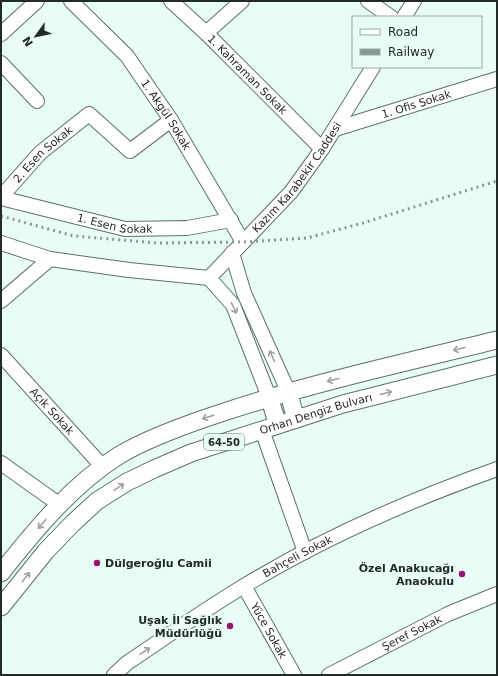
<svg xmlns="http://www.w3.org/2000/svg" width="498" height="676" viewBox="0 0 498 676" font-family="'DejaVu Sans',sans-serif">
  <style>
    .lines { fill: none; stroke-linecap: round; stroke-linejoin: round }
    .minor-casing { stroke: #5d706a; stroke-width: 16 }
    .major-casing { stroke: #5d706a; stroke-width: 19 }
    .minor { stroke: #fff; stroke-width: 14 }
    .major { stroke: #fff; stroke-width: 17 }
    .rail { stroke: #899793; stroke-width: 3; stroke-dasharray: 2 4; stroke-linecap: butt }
    .oneway { stroke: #9ca09f }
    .poi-dot { fill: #97176f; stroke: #e8fdf6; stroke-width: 1.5 }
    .labels { text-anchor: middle; stroke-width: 4; stroke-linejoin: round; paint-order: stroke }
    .shield { fill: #e8fdf6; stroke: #5e6a66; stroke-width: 1 }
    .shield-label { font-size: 10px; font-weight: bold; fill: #232b29 }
    .street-label { font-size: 11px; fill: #232b29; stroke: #e8fdf6 }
    .poi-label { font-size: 11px; font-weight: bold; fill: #232b29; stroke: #e8fdf6; text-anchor: end }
  </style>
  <rect width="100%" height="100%" fill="#e8fdf6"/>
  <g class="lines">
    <!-- minor casing -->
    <g class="minor-casing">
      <g id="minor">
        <path id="s1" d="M71,1l56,55 44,64 72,122"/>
        <path id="s2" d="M171,1l35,32 116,116"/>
        <path d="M368,1l23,16"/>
        <path d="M404,17l10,-16"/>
        <path d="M206,33l36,-32"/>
        <path d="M1,34l36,-33"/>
        <path d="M1,63l36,38"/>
        <path id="s3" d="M335,129l162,-50"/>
        <path id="s4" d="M1,197l39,-44 49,-39 41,37 41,-31"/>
        <path id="s5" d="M1,198l124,31 62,-1 44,-8"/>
        <path d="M1,243l49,16 79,11 80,8"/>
        <path d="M232,253l12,40 44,98"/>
        <path id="s6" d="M209,278l82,-86 31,-43 51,-82"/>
        <path d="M209,278l24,27 36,92"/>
        <path d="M1,301l49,-42"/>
        <path id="s7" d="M1,355l102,112"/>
        <path d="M262,430l43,122"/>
        <path d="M1,463l59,42"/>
        <path id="s8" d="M244,586l50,89"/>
        <path id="s9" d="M114,675l13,-12c39,-26 77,-53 117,-77 79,-48 166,-86 253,-117"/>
        <path id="s10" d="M329,675l119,-61 49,-20"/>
      </g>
    </g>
    <!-- major casing -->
    <g class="major-casing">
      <g id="major">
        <path d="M288,391l8,28"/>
        <path d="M269,397l9,28"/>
        <path d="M1,573c34,-43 71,-88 117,-117 31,-19 75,-34 109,-45 89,-29 180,-49 270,-71"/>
        <path id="s11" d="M1,607l45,-56 26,-27 25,-23 30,-19 27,-13 37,-16 152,-49 154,-39"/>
      </g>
    </g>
    <!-- minor -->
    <use href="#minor" class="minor"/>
    <!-- major -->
    <use href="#major" class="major"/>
    <!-- rail -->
    <path class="rail" d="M1,216l73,20 84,7 85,-1 64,-4 56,-15 134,-42"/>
  </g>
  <!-- one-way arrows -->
  <defs><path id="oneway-shaft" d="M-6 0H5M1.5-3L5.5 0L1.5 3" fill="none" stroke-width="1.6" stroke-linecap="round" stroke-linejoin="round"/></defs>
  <g class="oneway">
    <use href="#oneway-shaft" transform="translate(234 308) rotate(64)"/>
    <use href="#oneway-shaft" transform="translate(459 349) rotate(166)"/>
    <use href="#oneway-shaft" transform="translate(272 356) rotate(-114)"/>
    <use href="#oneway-shaft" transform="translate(333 380) rotate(166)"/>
    <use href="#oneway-shaft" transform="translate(386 393) rotate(-14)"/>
    <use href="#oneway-shaft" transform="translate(208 417) rotate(162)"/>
    <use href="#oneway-shaft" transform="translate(119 487) rotate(-34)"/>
    <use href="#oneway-shaft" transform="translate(42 524) rotate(131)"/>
    <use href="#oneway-shaft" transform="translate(26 577) rotate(-51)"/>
    <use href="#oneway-shaft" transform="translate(145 651) rotate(-34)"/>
  </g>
  <!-- markers -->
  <g class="poi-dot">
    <circle cx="97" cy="563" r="4"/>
    <circle cx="462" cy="574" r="4"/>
    <circle cx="230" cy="626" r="4"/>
  </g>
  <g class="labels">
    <!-- shield labels -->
    <rect class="shield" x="204" y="434" width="40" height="16" rx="3"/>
    <g class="shield-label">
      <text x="224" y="446">64-50</text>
    </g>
    <!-- street labels -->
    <g class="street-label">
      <text dy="4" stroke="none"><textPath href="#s2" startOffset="106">1. Kahraman Sokak</textPath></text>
      <text dy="4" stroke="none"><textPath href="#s3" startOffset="85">1. Ofis Sokak</textPath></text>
      <text dy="4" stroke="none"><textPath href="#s1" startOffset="149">1. Akgül Sokak</textPath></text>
      <text dy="4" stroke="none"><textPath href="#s4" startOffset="60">2. Esen Sokak</textPath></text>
      <text dy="4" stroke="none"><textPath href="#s6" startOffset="134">Kazım Karabekir Caddesi</textPath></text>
      <text dy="4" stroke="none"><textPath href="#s5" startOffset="117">1. Esen Sokak</textPath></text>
      <text dy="4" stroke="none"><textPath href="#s7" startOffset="76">Açık Sokak</textPath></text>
      <text dy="4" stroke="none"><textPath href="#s11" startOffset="380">Orhan Dengiz Bulvarı</textPath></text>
      <text dy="4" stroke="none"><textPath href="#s9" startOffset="219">Bahçeli Sokak</textPath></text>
      <text dy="4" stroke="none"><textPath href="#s8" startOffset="51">Yüce Sokak</textPath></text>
      <text dy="4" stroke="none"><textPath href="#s10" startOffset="93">Şeref Sokak</textPath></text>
    </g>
    <!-- poi labels -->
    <g class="poi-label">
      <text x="105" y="567" text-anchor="start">Dülgeroğlu Camii</text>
      <text x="454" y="572">Özel Anakucağı<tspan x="454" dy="13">Anaokulu</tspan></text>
      <text x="222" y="624">Uşak İl Sağlık<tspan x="222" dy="13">Müdürlüğü</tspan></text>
    </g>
  </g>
  <!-- border -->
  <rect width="498" height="676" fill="none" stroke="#232b29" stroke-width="4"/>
  <!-- legend -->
  <rect x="352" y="16" width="130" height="52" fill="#e8fdf6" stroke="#99a9a4"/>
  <rect x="360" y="29" width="20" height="6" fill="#ffffff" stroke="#99a9a4"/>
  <text x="388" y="36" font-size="12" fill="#232b29">Road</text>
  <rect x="360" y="49" width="20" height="6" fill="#899793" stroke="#99a9a4"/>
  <text x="388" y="56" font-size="12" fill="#232b29">Railway</text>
  <!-- north arrow -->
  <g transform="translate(36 36) rotate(237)" stroke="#e8fdf6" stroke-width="3" paint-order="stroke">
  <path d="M0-3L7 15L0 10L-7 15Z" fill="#232b29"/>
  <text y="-6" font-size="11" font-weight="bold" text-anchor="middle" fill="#232b29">N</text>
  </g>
</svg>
